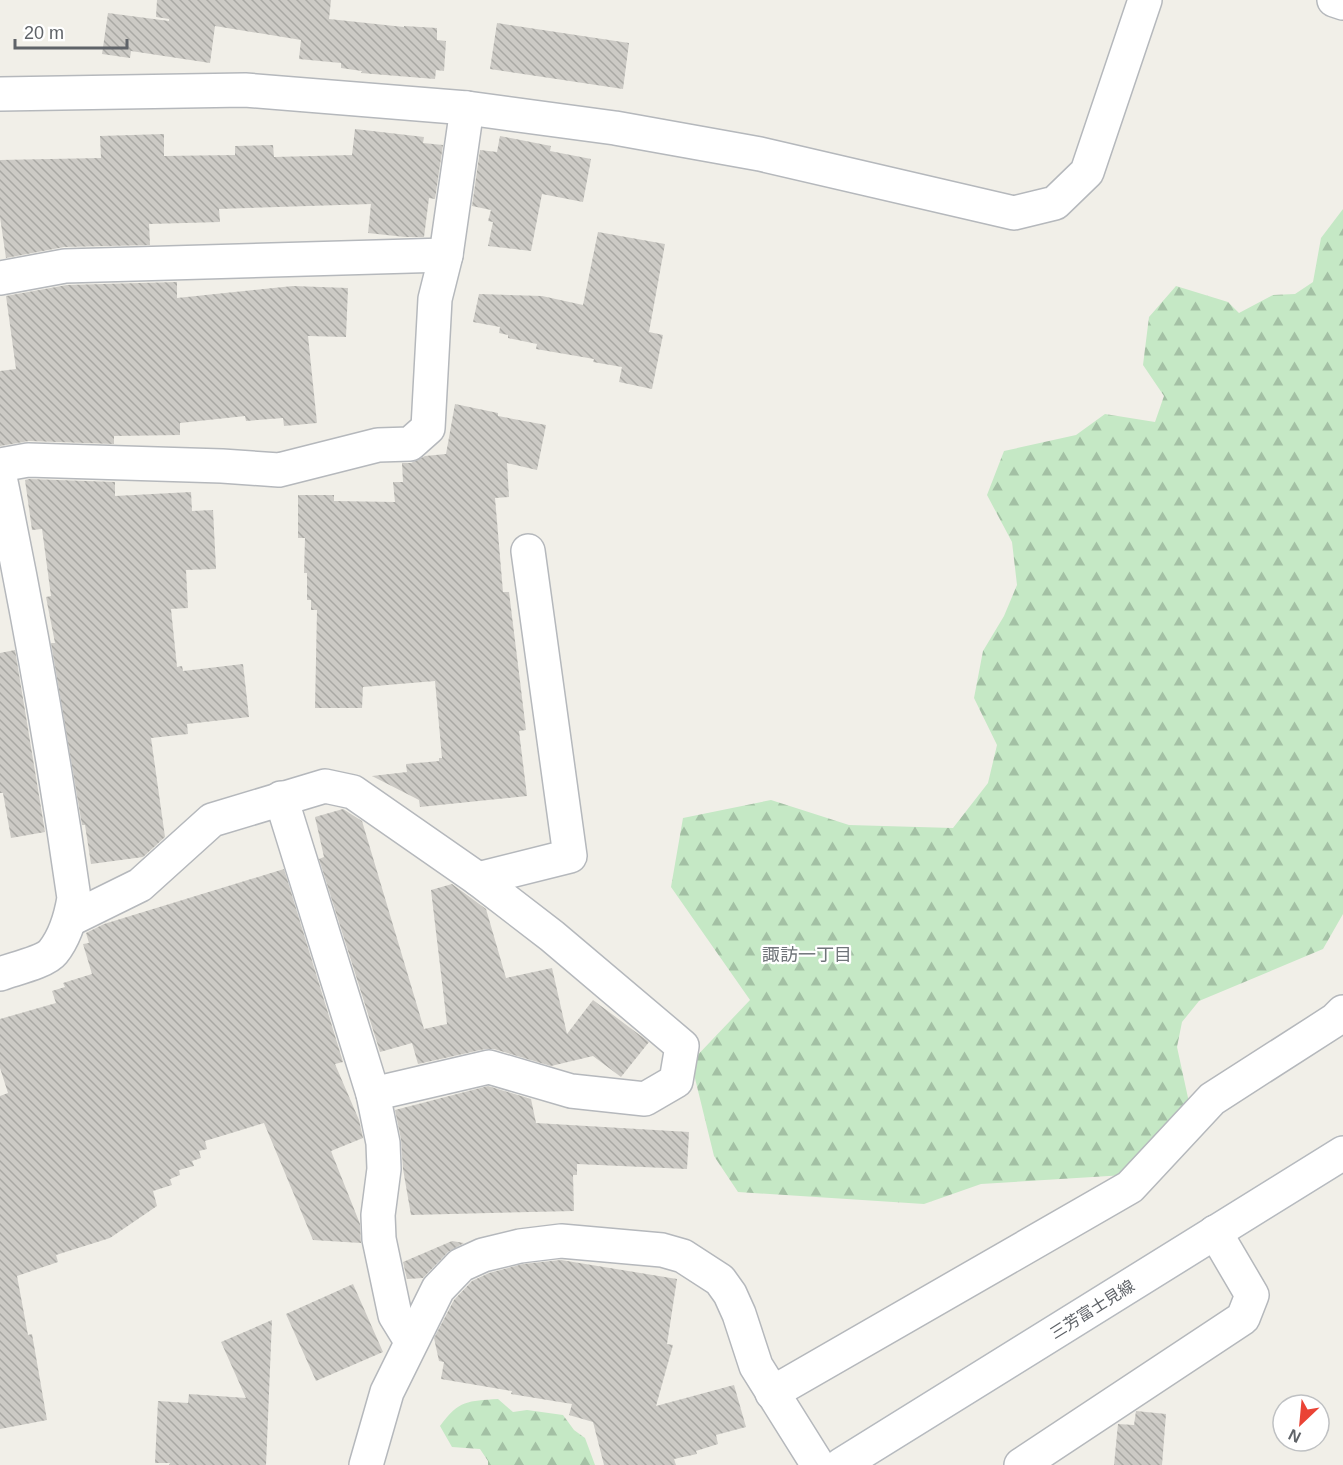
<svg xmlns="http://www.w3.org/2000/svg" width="1343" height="1465" viewBox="0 0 1343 1465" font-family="Arial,'Noto Sans JP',sans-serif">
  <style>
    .forest { fill: url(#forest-firs) }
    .building { fill: url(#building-back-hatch) }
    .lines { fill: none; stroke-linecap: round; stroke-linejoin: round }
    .street-casing { stroke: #b5b8bc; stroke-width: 36 }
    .secondary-casing { stroke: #b6babf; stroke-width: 36 }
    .street { stroke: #fff; stroke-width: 33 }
    .secondary { stroke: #fff; stroke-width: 33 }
    .labels { text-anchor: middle; stroke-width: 4.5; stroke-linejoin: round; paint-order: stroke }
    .street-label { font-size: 16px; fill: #5f6368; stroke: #fff }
    .neighbourhood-label { font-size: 18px; fill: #70757a; stroke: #fff }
  </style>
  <defs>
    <pattern id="forest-firs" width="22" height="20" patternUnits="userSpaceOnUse" patternTransform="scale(1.5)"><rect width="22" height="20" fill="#c5e8c5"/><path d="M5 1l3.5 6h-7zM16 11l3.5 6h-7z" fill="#a3c0a4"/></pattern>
    <pattern id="building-back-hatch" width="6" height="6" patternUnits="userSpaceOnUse" patternTransform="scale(1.5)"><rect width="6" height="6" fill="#cccac5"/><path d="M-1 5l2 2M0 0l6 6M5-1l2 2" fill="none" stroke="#a9a8a4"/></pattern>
  </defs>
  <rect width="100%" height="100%" fill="#f1efe8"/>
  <!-- forest -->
  <g class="forest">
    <path d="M1343,209v705l-20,35 -124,52 -17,21 -5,25 13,60 -65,68 -144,9 -57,20 -186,-12 -24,-36 -23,-94 59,-62 -79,-113 12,-69 88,-18 78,25 104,3 35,-45 9,-38 -23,-47 9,-47 21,-35 13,-31 -5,-43 -25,-47 17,-44 72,-16 29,-21 50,8 9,-26 -21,-31 6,-48 27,-31 52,16 11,11 34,-18 22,-1 18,-12 8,-44z"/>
    <path d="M498,1399l15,13 14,-2 36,5 11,15 11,8 10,27h-107v-4l-8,-12 -28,-2 -12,-21c19,-26 28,-25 58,-27z"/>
  </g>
  <!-- building -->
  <g class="building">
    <path d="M157,0h174l-2,19 75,8v-1l33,2v12l9,1 -2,30 -8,-1 -1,9 -74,-6 1,-2 -21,-3v-5l-42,-4 2,-19 -86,-14 -5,37 -79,-12 -1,7 -28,-4 6,-41 61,8v-2l-13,-2z"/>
    <path d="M497,23l132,20 -6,46 -133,-20z"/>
    <path d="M355,129l69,8 -1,6 20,2 -8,54 -6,-1 -5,39h-19l-37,-4 3,-29 -152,5 1,13 -71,2 1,21 -86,2 -58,11 -6,-41v-57l101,-2 -1,-22 64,-2v22l71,-1v-9l38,-1 1,12 78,-2z"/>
    <path d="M500,136l51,10 -1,5 41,8 -8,43 -41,-8 -11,57 -43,-5 5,-24 -5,-1 3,-11 -19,-4 8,-56 17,2z"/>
    <path d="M598,232l67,12 -16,88 14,3 -11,54 -33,-7 3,-15 -29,-5 1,-3 -58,-10 1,-5 -29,-6v-3l-9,-2 1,-6 -27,-5 6,-28 63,2 41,9z"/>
    <path d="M177,282v16l116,-12 55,2 -2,49 -38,-1 9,87 -33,3 -1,-8 -37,3 -1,-5 -65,7v12l-66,1v8l-85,-3 -29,5v-75l16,-2 -10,-73 61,-11z"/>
    <path d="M455,404l43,9v3l48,9 -9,45 -30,-7 2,34 -14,1 8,94h6l17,138 -7,1 8,65 -107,11 -1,-7 -47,-24 35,-4 -1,-8 33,-3v-3h3l-7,-77 -72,6 -1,21h-47l2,-98h-6v-10h-4v-27h-3l1,-35h-7v-43h36v6l61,1 -2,-20h10l-1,-19h9l14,-7 21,-2z"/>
    <path d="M29,479l86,3v14l76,-4 1,19 21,-1 3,59 -30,1 2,38 -17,1 6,58 5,-1 1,5 60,-7 6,53 -62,7 1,10 -37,4 14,99 -22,20 -52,7 -6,-39h-3l-31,-182h4l-9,-46 5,-1 -9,-67 -10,1 -7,-50z"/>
    <path d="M15,650l30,182 -34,6 -8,-45h-3v-140z"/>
    <path d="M343,809l19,12 62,208 23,-5 -16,-134 21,-6 34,25 20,69 46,-10 15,66 26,-34 56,42 -28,35 -28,-21 -42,10 -57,-17h-9l-67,15 -6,-21 -32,9 -61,-193 5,-2 -9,-40z"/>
    <path d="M284,869l59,193 -8,2 24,56 4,18 -32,13 29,73 1,19 -48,-3 -49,-117 -59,18 2,8 -8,2 2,7 -9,3 2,5 -15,4 1,5 -10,4 2,6 -19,6 4,15 -47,32 -54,17 2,7 -41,14 11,59 4,-1 15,86 -47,9v-333l8,-3 -8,-25v-49l56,-16 -4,-12 13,-4 -2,-4 29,-9 -9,-30 6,-1 -3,-10 18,-9z"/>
    <path d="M488,1086l43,13 5,24 153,9 -2,37 -110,-5v11h-4l1,36 -163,4 -8,-46 -2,-30 -6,-29z"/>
    <path d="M452,1241l12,2 -16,9 -25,26 -16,1 -4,-17z"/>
    <path d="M561,1260l116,19 -10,65 6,1 -17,61 78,-21 12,42 -30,8 2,9 -22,7 1,3 -23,5 2,6h-72l-11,-43 -24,-7 3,-11 -61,-10 1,-3 -71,-12 3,-17 -5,-1 -5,-23 20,-38 18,-19 17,-8 34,-9z"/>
    <path d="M353,1284l30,68 -67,29 -30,-67z"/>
    <path d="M272,1320l-6,145h-97l1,-2h-15l3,-62 30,2 1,-9 57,4 -25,-56z"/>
    <path d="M1136,1411l30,3 -4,51h-48l4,-41 16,1z"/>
  </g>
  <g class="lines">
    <!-- street casing -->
    <g class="street-casing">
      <g id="street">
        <path d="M1334,0l9,3"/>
        <path d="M0,94l245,-4 222,18 148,20 145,26 254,59 41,-10 32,-31 58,-172"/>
        <path d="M0,278l65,-12 381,-11"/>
        <path d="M0,465l28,-5 194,6 57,4 99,-25 32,-1 18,-16 7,-129 11,-44 21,-147"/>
        <path d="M0,477c29,140 54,280 74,421 -3,18 -9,39 -21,54 -8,10 -40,17 -53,22"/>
        <path d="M281,798l92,296 10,49 1,26 -6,46 1,24 16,76 16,26"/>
        <path d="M478,879l92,-23 -42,-305"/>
        <path d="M71,919l69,-34 72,-65 113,-34 28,6 125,87 74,57 130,110 -6,35 -31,18 -74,-8 -82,-24 -116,27"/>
        <path d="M772,1393l358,-206 82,-88 123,-79 8,-8"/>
        <path d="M366,1465l21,-73 51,-103 23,-24 22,-10 37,-9 41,-5 101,9 21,6 37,24 10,14 9,20 17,52 62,99"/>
        <path d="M1021,1465l222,-147 9,-23 -37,-63"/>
      </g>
    </g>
    <!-- secondary casing -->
    <g class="secondary-casing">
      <path id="secondary" d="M841,1465l502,-312"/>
    </g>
    <!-- street -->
    <use href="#street" class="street"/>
    <!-- secondary -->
    <use href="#secondary" class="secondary"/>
  </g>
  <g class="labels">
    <!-- street labels -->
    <g class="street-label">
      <text transform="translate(1092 1309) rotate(-32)" y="6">三芳富士見線</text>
    </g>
    <!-- neighbourhood labels -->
    <g class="neighbourhood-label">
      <text x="807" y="961">諏訪一丁目</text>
    </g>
  </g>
  <!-- north arrow -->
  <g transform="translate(1301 1423) rotate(206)"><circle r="28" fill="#ffffff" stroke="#bfc1c3" stroke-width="1.5"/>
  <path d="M0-4.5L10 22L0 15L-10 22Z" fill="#ea4335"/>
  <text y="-9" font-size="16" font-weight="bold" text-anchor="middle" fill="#5f6368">N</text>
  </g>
  <!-- scale -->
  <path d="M15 39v9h112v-9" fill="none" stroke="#5f6368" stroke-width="3"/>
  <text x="24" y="39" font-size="18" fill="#5f6368" stroke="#ffffff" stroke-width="4.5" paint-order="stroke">20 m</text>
</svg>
